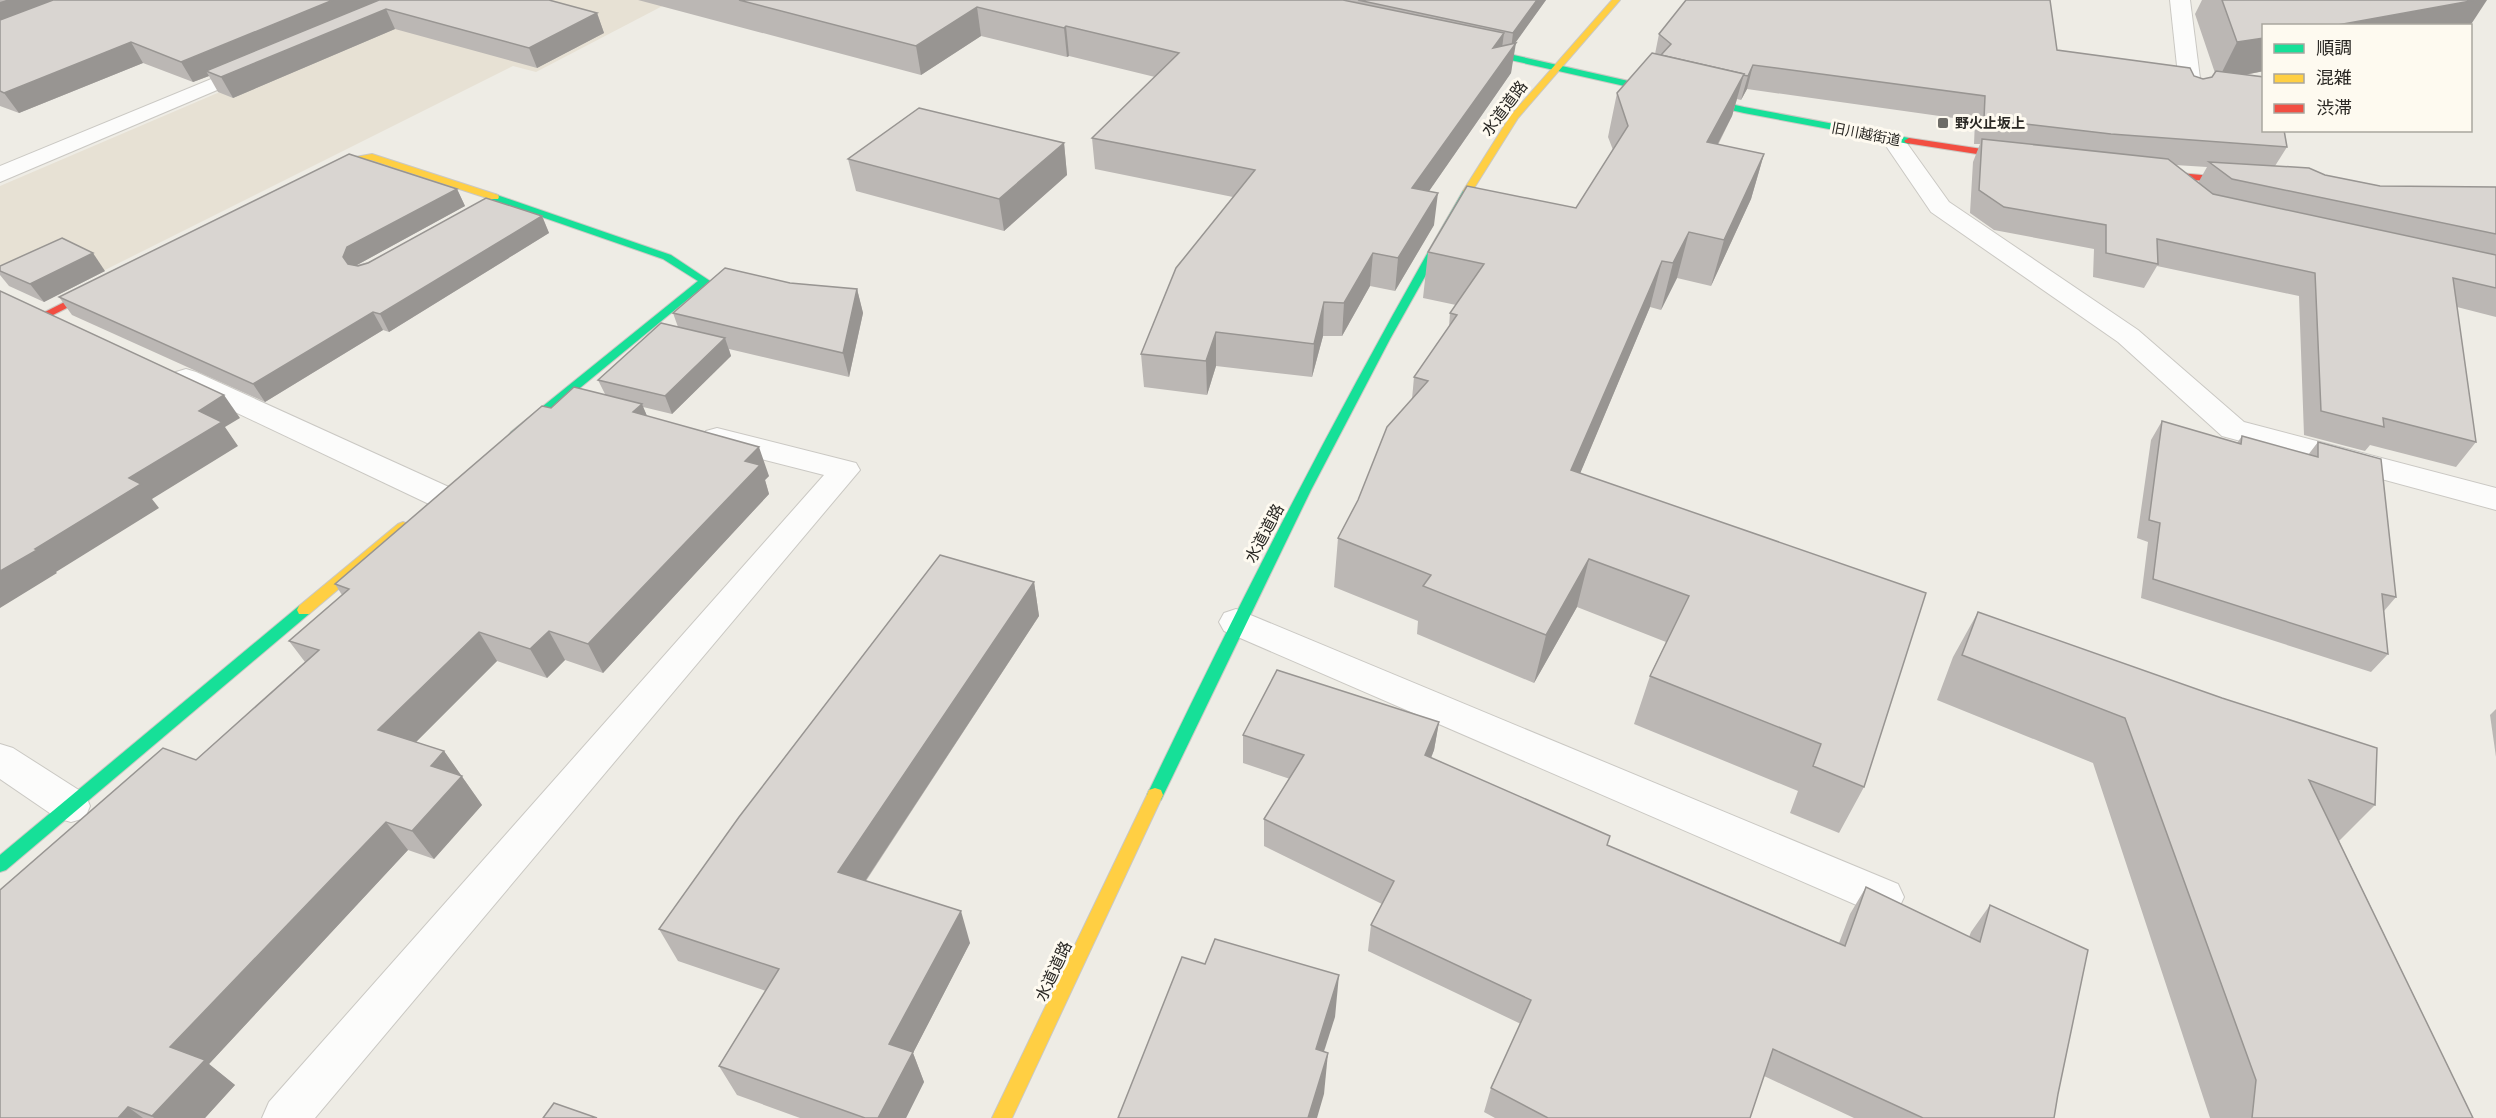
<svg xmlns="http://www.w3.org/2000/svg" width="2496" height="1118" viewBox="0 0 2496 1118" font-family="'Playfair Display','Noto Sans JP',serif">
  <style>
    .built { fill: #e7e1d4 }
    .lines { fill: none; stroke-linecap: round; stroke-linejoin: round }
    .lane-casing { stroke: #cac8c3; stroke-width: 2 }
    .street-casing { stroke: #cac8c3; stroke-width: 2 }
    .fast-casing { stroke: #cac8c3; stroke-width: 2 }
    .slow-casing { stroke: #cac8c3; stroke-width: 2 }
    .jam-casing { stroke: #cac8c3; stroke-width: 2 }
    .lane { fill: #fcfcfb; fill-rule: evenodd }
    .street { fill: #fcfcfb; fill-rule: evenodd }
    .fast { fill: #16e098; fill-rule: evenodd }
    .slow { fill: #ffcf43; fill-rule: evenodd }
    .jam { fill: #f24e42; fill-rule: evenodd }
    .wall { fill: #bbb7b4; fill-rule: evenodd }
    .shaded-wall { fill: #989592 }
    .building { fill: #d9d5d1; stroke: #989592; stroke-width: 1.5 }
    .poi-dot { fill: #6e6c67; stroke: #fefaf0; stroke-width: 2 }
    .labels { text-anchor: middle; stroke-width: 6; stroke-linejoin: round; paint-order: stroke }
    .far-poi-label { font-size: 14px; font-weight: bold; fill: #292723; stroke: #fefaf0; text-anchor: start }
    .far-street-label { font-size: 14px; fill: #292723; stroke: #fefaf0 }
    .street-label { font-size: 16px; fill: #292723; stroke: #fefaf0 }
  </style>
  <rect width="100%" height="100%" fill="#eeece5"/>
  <!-- built -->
  <path class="built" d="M435,0h239l-138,72 -23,-6 -442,221 -71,-17v-84z"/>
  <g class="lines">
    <!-- lane casing -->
    <g class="lane-casing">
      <path id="lane" d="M1893,133l8,2 48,67 189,128 106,92 252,66v22l-274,-74 -104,-94 -187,-130 -49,-72 3,-5z"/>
    </g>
    <!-- street casing -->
    <g class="street-casing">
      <g id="street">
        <path d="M2170,0h20l12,94 -3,5 -8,2 -8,-2 -3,-5z"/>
        <path d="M255,61l7,2 4,4 -4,4 -262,111v-16z"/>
        <path d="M186,369l10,3 255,116 5,8 -5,8 -11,3 -11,-3 -253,-120 -4,-6 4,-6z"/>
        <path d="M717,428l139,35 4,7 -545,648h-53l7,-16 555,-627 -118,-30 -4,-7 4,-7z"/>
        <path d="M1236,609l662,275 6,13 -6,13 -15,5 -15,-5 -644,-279 -5,-9 5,-9z"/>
        <path d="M0,744l13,4 72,46 5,12 -5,12 -14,4 -14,-4 -57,-39z"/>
      </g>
    </g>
    <!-- fast casing -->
    <g class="fast-casing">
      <g id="fast">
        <path d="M1469,45l275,62 165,31 5,3 -5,3 -165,-31 -278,-63v-4z"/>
        <path d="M1468,188l5,3 -83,148 -79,151 -150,310 -6,2 -6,-2 -2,-5c98,-205 202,-407 316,-604z"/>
        <path d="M494,194l177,61 39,26 -191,157 -4,1 -6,-4 2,-3 187,-151 -35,-22 -173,-60v-4z"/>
        <path d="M304,605l5,1 2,4 -2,4 -303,256 -6,2v-17l299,-249z"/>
      </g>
    </g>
    <!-- slow casing -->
    <g class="slow-casing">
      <g id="slow">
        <path d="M1612,0h8l-102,118 -47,75h-6l-2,-2 48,-76z"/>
        <path d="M372,154l126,41 1,2 -1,2h-8l-119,-39 -20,3 -30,15 -8,-2 32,-17z"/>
        <path d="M403,522l5,2 2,3 -2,3 -99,84h-10l-2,-4 2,-4 99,-82z"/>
        <path d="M1155,788l6,2 2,5 -151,323h-20l155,-323 2,-5z"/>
      </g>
    </g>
    <!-- jam casing -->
    <g class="jam-casing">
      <g id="jam">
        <path d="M1909,138l113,17 5,3 -5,3 -116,-18 -2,-2z"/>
        <path d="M2147,170l98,9 5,3 -5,3 -101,-10v-4z"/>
        <path d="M104,282l4,1v4l-57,29h-8l-2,-2z"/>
      </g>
    </g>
    <!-- lane -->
    <use href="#lane" class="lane"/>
    <!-- street -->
    <use href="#street" class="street"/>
    <!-- fast -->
    <use href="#fast" class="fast"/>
    <!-- slow -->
    <use href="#slow" class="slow"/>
    <!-- jam -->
    <use href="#jam" class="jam"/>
  </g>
  <!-- wall -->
  <g class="wall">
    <path d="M0,0l597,13 7,20 -67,35 -142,-39 -162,69 -15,-6 -9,-16 -16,6 -50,-19 -124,50 -19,-7z"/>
    <path d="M638,0h908l-32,44 -3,29 -82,118 5,34 -39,66 -25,-5 -28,50h-19l-11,41 -96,-11 -9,29 -63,-8 -3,-33 92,-157 -138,-28 -3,-31 63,-61 -86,-21 -2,1 -86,-21 -60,39z"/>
    <path d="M2202,0h285l-223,26v45l-19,4 42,72 -12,19 50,9 55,11 116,1v130l-39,-10 19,135 -20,25 -86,-22 -5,6 -61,-16 -5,-139 -142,-30 -13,22 -51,-11 1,-28 -100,-19 -24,-17 3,-51 7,-18h-6l1,-23 -228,-32 -6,11 -4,-1 -5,17 -14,29 46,9 -13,45 -40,87 -34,-8 -16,32 -11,-3 -70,166 284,314 -25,46 -49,-20 8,-22 -164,-67 16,-48 16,-34 -89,-35 -43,76 -117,-49 1,-13 -84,-34 4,-49 74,-139 2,-22 35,-50 1,-14 6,-8 -33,-7 5,-46 148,-44 37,-58 -5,-13 9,-44 38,-39 4,-20 398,16 137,26 9,3 9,-2 3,-4 -20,-59zM2175,165l32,2 -9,16z"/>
    <path d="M1064,143l3,32 -63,56 -148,-40 -8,-32z"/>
    <path d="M457,189l8,17 -108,59 185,-49 7,17 -160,99 -6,-2 -118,72 -193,-87 -13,-18z"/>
    <path d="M0,266l105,5 -61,31 -35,-16 -9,-11z"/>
    <path d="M790,283l67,6 6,24 -14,64 -120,-28 2,7 -59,58 -29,-7 4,9 122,60 -4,4 4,14 -166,179 -38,-13 -18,18 -50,-17 -81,81 28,9 38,54 -48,54 -26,-9 -199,214 26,21 -30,33h-205l196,-358 109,-98 -16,-21 53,-46 -7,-11 216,-176 54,-14 -7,-14 80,-53 -5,-14z"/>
    <path d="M2162,421l75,22 5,-7 66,19 10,-13 78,155 -12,14 4,43 -17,18 -230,-74 7,-56 -11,-4 14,-98z"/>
    <path d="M1034,582l5,34 -173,265 104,62 -57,110 11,29 -18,36h-106l-63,-23 -18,-29 47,-75 -88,-30 -19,-32z"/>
    <path d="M1978,612l397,193 -36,36 134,277h-263l-117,-355 -156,-63 16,-43z"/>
    <path d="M2496,709v48l-6,-42z"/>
    <path d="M1439,722l-5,28 -3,8 179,78 -3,9 232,98 11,-29 16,-27 103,50 2,-5 19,-27 68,189 -4,24h-200l-90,-42 -14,42h-255l-11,-6 7,-24 30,-64 -153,-73 3,-26 11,-21 -118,-58v-27l26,-40 -47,-16v-28z"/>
  </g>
  <!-- shaded-wall -->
  <g class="shaded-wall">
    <path d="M6,0h64l-70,27v-25z"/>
    <path d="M333,0h56l-183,71 3,5 -16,6 -12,-20z"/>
    <path d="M1537,0h9l-35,49 2,-16z"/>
    <path d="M2476,0h11l-17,26h-138z"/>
    <path d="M977,7l4,29 -60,39 -5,-29z"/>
    <path d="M386,9l9,20 -162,69 -12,-21z"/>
    <path d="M597,13l7,20 -67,35 -8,-20z"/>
    <path d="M1066,26l3,30 -2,1 -3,-29z"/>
    <path d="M1504,33l-4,30 -7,-15z"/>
    <path d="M2264,38v33l-46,9 19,-38z"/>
    <path d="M131,42l12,21 -124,50 -15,-20z"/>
    <path d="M1516,43l-5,30 -102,147 3,-32z"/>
    <path d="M1753,65l-6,24 -6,11 7,-24z"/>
    <path d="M1744,74l-12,42 -36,70 11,-44z"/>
    <path d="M1064,143l3,32 -63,56 -5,-32z"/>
    <path d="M1764,154l-13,45 -40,87 13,-46z"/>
    <path d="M457,189l8,17 -108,59 -5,9 -9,-17 4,-10z"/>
    <path d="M1438,193l-4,32 -39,66 3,-33z"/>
    <path d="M542,216l7,17 -160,99 -9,-18z"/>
    <path d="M1689,232l-12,46 -16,32 12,-47z"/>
    <path d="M93,253l12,18 -61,31 -14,-18z"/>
    <path d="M1373,253l-3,33 -28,50 2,-33z"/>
    <path d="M1662,261l-12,46 -89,212 10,-49z"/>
    <path d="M857,289l6,24 -14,64 -6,-24z"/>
    <path d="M1324,302l-1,34 -11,41 2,-33z"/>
    <path d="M373,312l10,18 -118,72 -12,-18z"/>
    <path d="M1216,332v34l-9,29 -1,-34z"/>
    <path d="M725,338l6,18 -59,58 -7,-18z"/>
    <path d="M224,395l16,23 -15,9 13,19 -86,53 7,9 -103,64 1,1 -57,35v-37l35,-22 94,-71 70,-67z"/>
    <path d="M642,404l12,29 -21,-21z"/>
    <path d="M759,447l10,29 -4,4 4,14 -166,179 -15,-29 157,-183z"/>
    <path d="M1589,559l-12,48 -43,76 12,-48z"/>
    <path d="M1034,582l5,34 -189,288 -12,-32z"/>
    <path d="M549,631l16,29 -18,18 -17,-29z"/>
    <path d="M479,632l18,29 -98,98 -21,-29z"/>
    <path d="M1439,722l-5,28 -13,33 4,-28z"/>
    <path d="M444,751l38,54 -48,54 -22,-28 19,-65z"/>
    <path d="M386,822l22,28 -199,214 26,21 -30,33h-51l-2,-2 18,-69z"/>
    <path d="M961,911l9,32 -57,110 11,29 -18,36h-28l11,-74z"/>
    <path d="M1339,975l-4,42 -23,72 4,-40z"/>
    <path d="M1328,1053l-4,41 -7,24h-9z"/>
    <path d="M128,1107l15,11h-25z"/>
  </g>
  <!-- building -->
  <g class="building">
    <path d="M53,0h280l-152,62 -50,-20 -127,51 -4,-2v-71z"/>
    <path d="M379,0h170l48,13 -68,35 -143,-39 -165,68 -15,-6z"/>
    <path d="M739,0h604l161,33 -11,15 23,-5 -104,145 26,5 -40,65 -25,-5 -29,50 -20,-1 -10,42 -98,-12 -10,29 -65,-7 35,-86 79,-98 -163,-32 87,-85 -113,-27 -2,2 -87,-21 -61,39z"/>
    <path d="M1358,0h179l-24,33z"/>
    <path d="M1686,0h364l7,50 133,18 4,8 9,3 9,-2 4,-6 48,6v53h20l3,17 -176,-13 -127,-15 1,-23 -232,-31 -5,11 -5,-1 1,-1 -83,-19 10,-11 -12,-10z"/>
    <path d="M2222,0h254l-144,26h-68v12l-27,4z"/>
    <path d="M1652,53l92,21 -37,68 57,12 -40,86 -35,-8 -16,31 -11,-2 -91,209 355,123 -62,194 -51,-21 8,-22 -171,-68 39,-80 -100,-37 -43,76 -123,-49 8,-11 -93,-37 20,-38 29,-73 41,-46 -14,-4 43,-62 -7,-2 34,-49 -56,-12 39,-66 109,22 52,-82 -11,-33z"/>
    <path d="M919,108l145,35 -65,56 -151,-40z"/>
    <path d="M1982,139l186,20 45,35 283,61v33l-43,-10 23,164 -93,-24 1,9 -63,-16 -6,-138 -158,-34 1,25 -52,-11v-28l-102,-18 -25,-17z"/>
    <path d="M349,154l108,35 -110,58 -4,10 5,7 10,2 10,-3 118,-65 56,18 -162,98 -7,-2 -120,72 -194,-87z"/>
    <path d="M2209,162l100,6 16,7 55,11 116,1v47l-264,-55z"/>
    <path d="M62,238l31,15 -63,31 -30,-13v-5z"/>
    <path d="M725,268l65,15 67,6 -14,64 -170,-40z"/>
    <path d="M0,291l224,104 -25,16 23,11 -93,56 12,6 -106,65 2,1 -37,21z"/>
    <path d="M661,323l64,15 -60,58 -67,-16z"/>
    <path d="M574,387l68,17 -9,8 126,35 -14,14 15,4 -172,179 -39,-13 -19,18 -51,-17 -101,98 66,21 -13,15 31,10 -50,55 -26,-9 -216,225 35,13 -53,56 -24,-9 -10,11h-118v-228l163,-142 33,12 123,-110 -30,-9 60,-52 -14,-5 207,-178 9,2z"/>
    <path d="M2162,421l79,23 1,-8 76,21v-15l63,17 15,138 -14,-3 6,60 -235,-75 7,-56 -11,-3z"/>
    <path d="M940,555l94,27 -196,290 123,39 -72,133 24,8 -35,66h-13l-146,-52 60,-97 -120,-40 80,-112z"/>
    <path d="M1978,612l244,86 155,50 -2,57 -66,-25 164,338h-221l4,-38 -131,-362 -163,-63z"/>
    <path d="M1277,670l162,52 -14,33 185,81 -3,9 238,101 21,-59 114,55 10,-37 98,45 -30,144 -4,24h-131l-150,-69 -23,69h-202l-57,-30 40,-88 -160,-75 23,-44 -130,-62 40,-64 -61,-20z"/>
    <path d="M1215,939l124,36 -23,74 12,4 -20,65h-190l64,-161 23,7z"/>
    <path d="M554,1103l43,15h-54z"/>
  </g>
  <!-- markers -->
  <rect class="poi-dot" x="1937" y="117" width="12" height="12" rx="3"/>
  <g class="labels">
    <!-- far-poi labels -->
    <g class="far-poi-label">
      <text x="1955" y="128">野火止坂上</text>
    </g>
    <!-- far-street labels -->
    <g class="far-street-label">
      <text transform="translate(1866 134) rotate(11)" y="5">旧川越街道</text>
    </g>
    <!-- street labels -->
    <g class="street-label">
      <text transform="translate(1504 108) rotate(-53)" y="6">水道道路</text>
      <text transform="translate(1264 533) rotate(-62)" y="6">水道道路</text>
      <text transform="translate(1053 971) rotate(-65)" y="6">水道道路</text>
    </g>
  </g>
  <!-- legend -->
  <rect x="2262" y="24" width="210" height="108" fill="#fefaf0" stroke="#a9a69e" stroke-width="1.5"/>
  <rect x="2274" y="44" width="30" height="9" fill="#16e098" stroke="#a9a69e" stroke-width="1.5"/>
  <text x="2316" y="54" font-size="18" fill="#292723">順調</text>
  <rect x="2274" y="74" width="30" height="9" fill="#ffcf43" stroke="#a9a69e" stroke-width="1.5"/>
  <text x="2316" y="84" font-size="18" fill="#292723">混雑</text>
  <rect x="2274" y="104" width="30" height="9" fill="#f24e42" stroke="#a9a69e" stroke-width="1.5"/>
  <text x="2316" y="114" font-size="18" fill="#292723">渋滞</text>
</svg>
